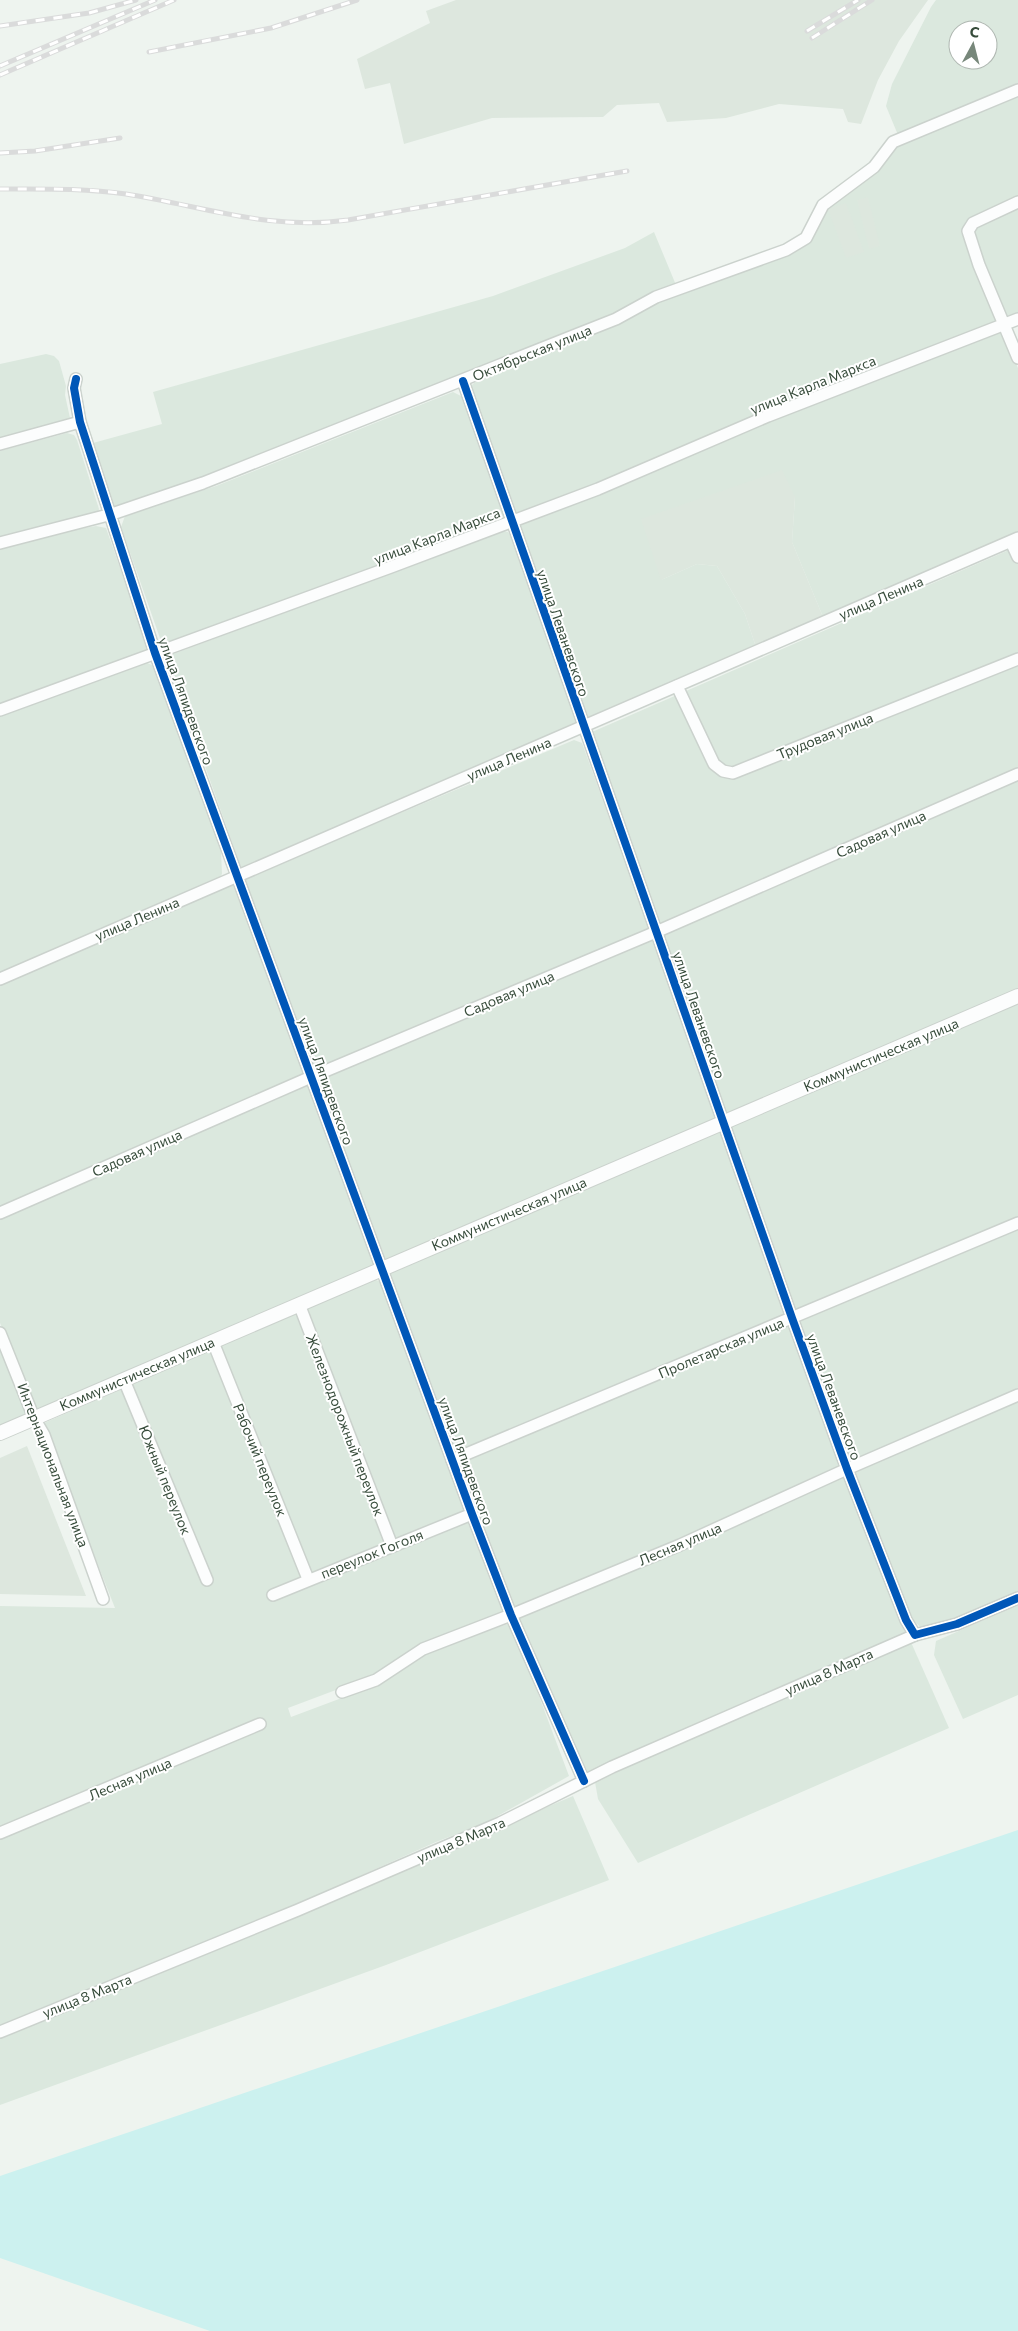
<svg xmlns="http://www.w3.org/2000/svg" width="1018" height="2331" viewBox="0 0 1018 2331" font-family="Commissioner,sans-serif">
  <style>
    .residential { fill: #dbe8de; fill-rule: evenodd }
    .industrial { fill: #dde7de }
    .green { fill: #ccf1ef }
    .lines { fill: none; stroke-linecap: round; stroke-linejoin: round }
    .minor-casing { stroke: #cbd2cd; stroke-width: 14 }
    .tertiary-casing { stroke: #cbd2cd; stroke-width: 16 }
    .minor { stroke: #fcfdfd; stroke-width: 11 }
    .tertiary { stroke: #fcfdfd; stroke-width: 14 }
    .rail-casing { stroke: #dadbdb; stroke-width: 5 }
    .rail { stroke: #fff; stroke-width: 3; stroke-dasharray: 9; stroke-linecap: butt }
    .cycleway-casing { stroke: #fff; stroke-width: 11 }
    .cycleway { stroke: #0057b8; stroke-width: 8 }
    .labels { text-anchor: middle; stroke-width: 4; stroke-linejoin: round; paint-order: stroke }
    .street-label { font-size: 14px; fill: #374c3b; stroke: #fff }
  </style>
  <rect width="100%" height="100%" fill="#eef4ef"/>
  <!-- residential -->
  <g class="residential">
    <path d="M936,0h82v85l-120,50 -12,-29 6,-22 39,-77zM958,30h30v30h-30z"/>
    <path d="M1018,95v103l-52,23 -5,11 36,90 -400,165 -84,29 -43,-129 4,-4 145,-60 25,-16 143,-55 38,-44 71,-61z"/>
    <path d="M1018,207v107l-14,6 -32,-90z"/>
    <path d="M654,232l22,53 -61,31 -412,163 -88,30 -22,-66 69,-19 -9,-32 340,-96 132,-48z"/>
    <path d="M1001,330l17,38v165l-195,84 -31,-75 3,-45 -134,83 36,-16 20,2 28,48 11,33 -170,72 -67,-194 2,-2 237,-98z"/>
    <path d="M46,354l8,2 5,5 7,25 -1,9 5,23 -70,20v-74z"/>
    <path d="M453,392l10,5 40,118 -2,5 -333,124 -7,-3 -40,-114 4,-11 91,-30z"/>
    <path d="M67,433l7,2 3,5 22,69 -1,4 -98,26v-88z"/>
    <path d="M96,526l10,2 43,122 -149,55v-157l57,-15z"/>
    <path d="M502,531l6,1 2,3 66,183v6l-331,144 -4,-1 -74,-207 1,-4z"/>
    <path d="M1018,546v228l-358,151 -70,-191 2,-2z"/>
    <path d="M145,662l9,4 67,185 1,23 -3,4 -219,96v-259z"/>
    <path d="M574,740l8,3 68,187 -329,140h-7l-70,-191z"/>
    <path d="M1018,780v212l-291,122 -2,-2 -64,-177z"/>
    <path d="M231,885l5,2 68,187 -304,134v-223z"/>
    <path d="M653,938l63,181 -332,142 -68,-182z"/>
    <path d="M1018,1002v219l-224,90 -63,-186z"/>
    <path d="M304,1084h5l65,177 -3,7 -334,142 -2,-2 -35,-85v-106z"/>
    <path d="M718,1130l4,1 64,184 -331,141 -65,-184z"/>
    <path d="M1018,1226v166l-169,70 -51,-138v-5z"/>
    <path d="M373,1279l9,3 123,325 -1,7 -131,62 -85,32 3,9 88,-33 46,-32 83,-28 5,3 56,149 -82,46 -51,20 -83,37 3,9 217,-92 36,84 -223,85 -386,140v-499l115,2 -71,-180v-5z"/>
    <path d="M785,1325h4l51,137v6l-316,139h-10l-57,-145z"/>
    <path d="M0,1341l27,74 -27,15z"/>
    <path d="M1018,1398v193l-82,35 -13,3 -12,-10 -58,-146z"/>
    <path d="M844,1476l62,158 -317,141 -70,-153 1,-6 164,-67z"/>
    <path d="M1018,1605v90l-55,24 -29,-64 2,-14z"/>
    <path d="M910,1640l39,88 -311,135 -40,-64 -3,-17z"/>
  </g>
  <!-- industrial -->
  <g class="industrial">
    <path d="M456,0h472l-29,41 -21,39 -17,44 -13,-2 -5,-13 -64,-5 -53,14 -59,4 -8,-19 -42,2 -14,12 -111,1 -88,26 -14,-61 -25,6 -8,-30 73,-36 -4,-12z"/>
    <path d="M868,197l12,49 -11,3 -12,-49z"/>
    <path d="M846,203l18,49 -18,6 -18,-49z"/>
    <path d="M782,470l13,27 -3,45 31,75 -67,30 -11,-33 -28,-48 -20,-2 -36,16 -20,-61z"/>
    <path d="M27,1446l59,150 -86,-2v-136z"/>
  </g>
  <!-- green -->
  <path class="green" d="M1018,1830v501h-808l-210,-73v-82z"/>
  <g class="lines">
    <!-- minor casing -->
    <g class="minor-casing">
      <g id="minor">
        <path d="M1018,202l-45,21 -5,8 11,34 39,93"/>
        <path d="M76,379l-2,9 6,34 75,231 317,861 39,101 73,166"/>
        <path d="M463,381l329,937 55,151 59,151 9,15 42,-11 61,-26"/>
        <path d="M0,444l80,-22"/>
        <path d="M1011,542l7,15"/>
        <path d="M0,543l112,-29 91,-31 375,-149 38,-15 40,-22 130,-47 20,-12 17,-33 51,-38 19,-25 125,-52"/>
        <path d="M677,686l37,78 9,7 10,2 285,-114"/>
        <path d="M0,710l391,-143 207,-78 170,-73 250,-97"/>
        <path d="M0,979l1018,-441"/>
        <path d="M0,1213l311,-136 345,-145 362,-158"/>
        <path d="M299,1304l93,242"/>
        <path d="M0,1333l34,85 10,17 59,164"/>
        <path d="M213,1342l95,237"/>
        <path d="M124,1380l83,200"/>
        <path d="M452,1460l566,-237"/>
        <path d="M273,1595l199,-81"/>
        <path d="M342,1692l34,-12 47,-31 88,-34 169,-70 167,-76 171,-74"/>
        <path d="M0,1833l260,-109"/>
        <path d="M0,2032l298,-122 202,-87 112,-56 303,-132"/>
      </g>
    </g>
    <!-- tertiary casing -->
    <g class="tertiary-casing">
      <path id="tertiary" d="M0,1433l1018,-437"/>
    </g>
    <!-- minor -->
    <use href="#minor" class="minor"/>
    <!-- tertiary -->
    <use href="#tertiary" class="tertiary"/>
    <!-- rail casing -->
    <g class="rail-casing">
      <g id="rail">
        <path d="M0,26l89,-13 47,-13"/>
        <path d="M807,31l51,-31"/>
        <path d="M812,38l60,-38"/>
        <path d="M149,52l122,-24 86,-28"/>
        <path d="M0,66l155,-66"/>
        <path d="M0,75l174,-75"/>
        <path d="M0,153l35,-2 85,-13"/>
        <path d="M0,189c41,0 85,-1 126,5 77,12 143,37 222,26l279,-49"/>
      </g>
    </g>
    <!-- rail -->
    <use href="#rail" class="rail"/>
    <!-- cycleway casing -->
    <g class="cycleway-casing">
      <g id="cycleway">
        <path d="M76,379l-2,9 6,34 75,231 317,861 39,101 73,166"/>
        <path d="M463,381l329,937 55,151 59,151 9,15 42,-11 61,-26"/>
      </g>
    </g>
    <!-- cycleway -->
    <use href="#cycleway" class="cycleway"/>
  </g>
  <g class="labels">
    <!-- street labels -->
    <g class="street-label">
      <text transform="translate(532 353) rotate(-22)" y="5">Октябрьская улица</text>
      <text transform="translate(813 385) rotate(-22)" y="5">улица Карла Маркса</text>
      <text transform="translate(437 536) rotate(-21)" y="5">улица Карла Маркса</text>
      <text transform="translate(881 598) rotate(-23)" y="5">улица Ленина</text>
      <text transform="translate(563 633) rotate(71)" y="5">улица Леваневского</text>
      <text transform="translate(186 701) rotate(70)" y="5">улица Ляпидевского</text>
      <text transform="translate(825 736) rotate(-22)" y="5">Трудовая улица</text>
      <text transform="translate(509 759) rotate(-23)" y="5">улица Ленина</text>
      <text transform="translate(881 834) rotate(-24)" y="5">Садовая улица</text>
      <text transform="translate(137 919) rotate(-23)" y="5">улица Ленина</text>
      <text transform="translate(509 994) rotate(-23)" y="5">Садовая улица</text>
      <text transform="translate(699 1015) rotate(71)" y="5">улица Леваневского</text>
      <text transform="translate(881 1055) rotate(-23)" y="5">Коммунистическая улица</text>
      <text transform="translate(326 1081) rotate(70)" y="5">улица Ляпидевского</text>
      <text transform="translate(137 1153) rotate(-24)" y="5">Садовая улица</text>
      <text transform="translate(509 1214) rotate(-23)" y="5">Коммунистическая улица</text>
      <text transform="translate(721 1348) rotate(-23)" y="5">Пролетарская улица</text>
      <text transform="translate(137 1374) rotate(-23)" y="5">Коммунистическая улица</text>
      <text transform="translate(834 1397) rotate(70)" y="5">улица Леваневского</text>
      <text transform="translate(345 1425) rotate(69)" y="5">Железнодорожный переулок</text>
      <text transform="translate(260 1460) rotate(68)" y="5">Рабочий переулок</text>
      <text transform="translate(466 1461) rotate(70)" y="5">улица Ляпидевского</text>
      <text transform="translate(53 1465) rotate(69)" y="5">Интернациональная улица</text>
      <text transform="translate(165 1480) rotate(68)" y="5">Южный переулок</text>
      <text transform="translate(680 1544) rotate(-23)" y="5">Лесная улица</text>
      <text transform="translate(372 1554) rotate(-22)" y="5">переулок Гоголя</text>
      <text transform="translate(829 1672) rotate(-24)" y="5">улица 8 Марта</text>
      <text transform="translate(130 1779) rotate(-23)" y="5">Лесная улица</text>
      <text transform="translate(461 1840) rotate(-23)" y="5">улица 8 Марта</text>
      <text transform="translate(87 1996) rotate(-22)" y="5">улица 8 Марта</text>
    </g>
  </g>
  <!-- north arrow -->
  <g transform="translate(973 45) rotate(7)"><circle r="24" fill="#ffffff" stroke="#afb7b1"/>
  <path d="M0-4L9 19L0 12L-9 19Z" fill="#77877a"/>
  <text y="-8" font-size="14" font-weight="bold" text-anchor="middle" fill="#374c3b">С</text>
  </g>
</svg>
